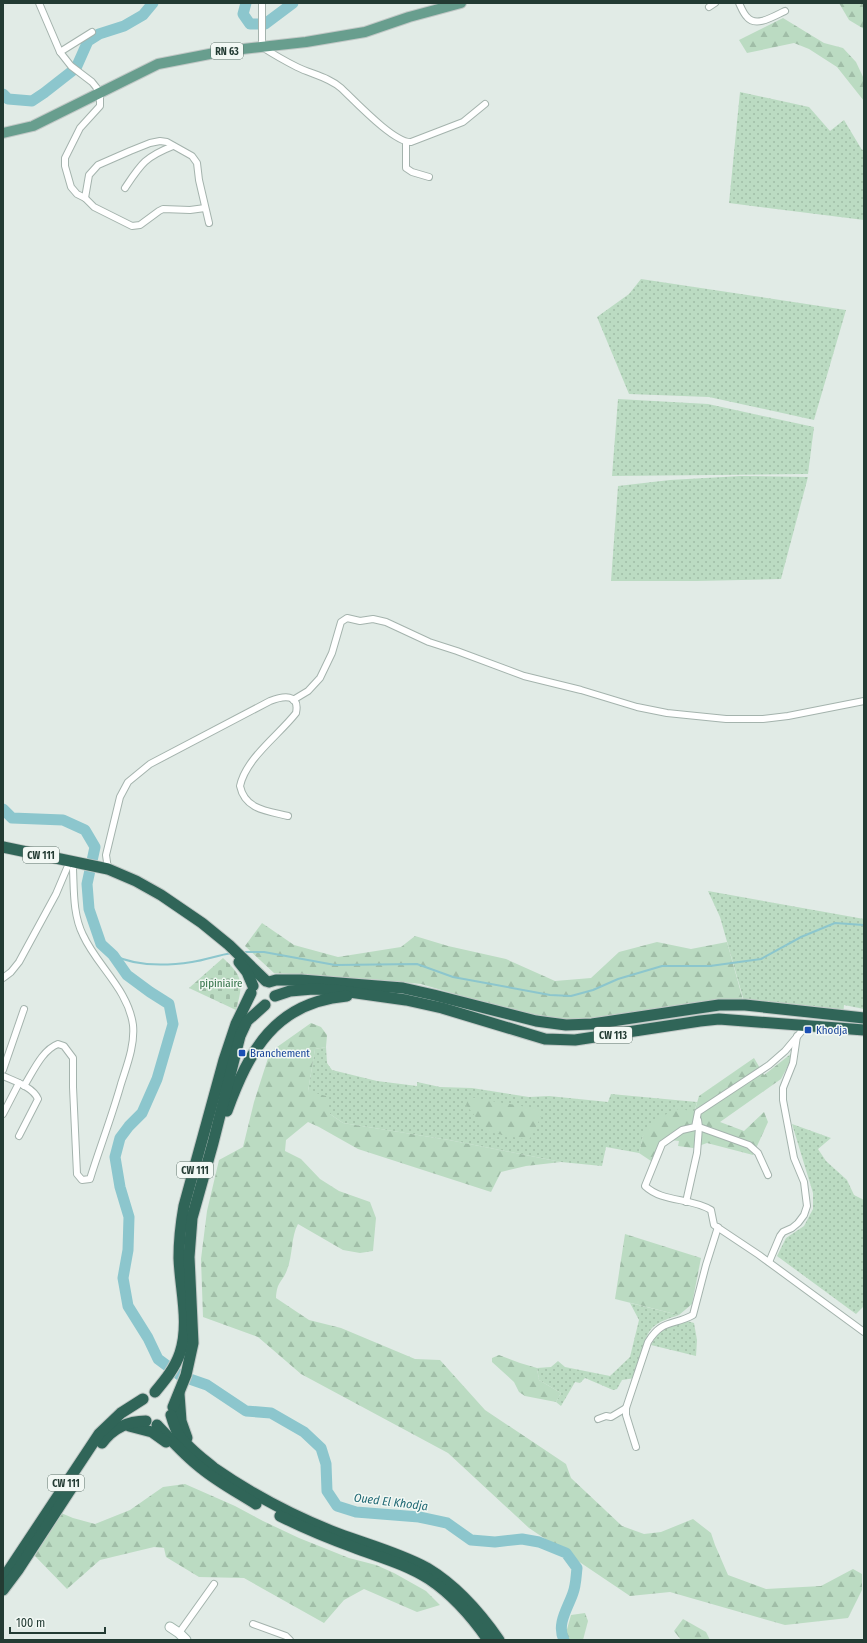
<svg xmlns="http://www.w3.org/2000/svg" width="867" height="1643" viewBox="0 0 867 1643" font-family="'Fira Sans Condensed',sans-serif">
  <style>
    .grass { fill: url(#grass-dots) }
    .forest { fill: url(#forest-firs) }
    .cemetery { fill: url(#cemetery-stones) }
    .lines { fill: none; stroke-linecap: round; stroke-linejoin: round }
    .stream { stroke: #8cc6cd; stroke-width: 2 }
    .river { stroke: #8cc6cd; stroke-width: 11 }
    .street-casing { stroke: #a4b3ad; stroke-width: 8 }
    .secondary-casing { stroke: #a1b6ad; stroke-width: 11 }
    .primary-casing { stroke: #c1c8c6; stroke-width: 12 }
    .highway-casing { stroke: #c1c8c6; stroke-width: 13 }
    .street { stroke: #fff; stroke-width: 6 }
    .secondary { stroke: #fff; stroke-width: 9 }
    .primary { stroke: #689e8e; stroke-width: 10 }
    .highway { stroke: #306558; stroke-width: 11 }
    .transit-dot { fill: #1a4fb4; stroke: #f2f8f4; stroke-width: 1.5 }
    .labels { text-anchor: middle; stroke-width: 3; stroke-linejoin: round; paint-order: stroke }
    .shield { fill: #f2f8f4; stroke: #61746d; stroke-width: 1 }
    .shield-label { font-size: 10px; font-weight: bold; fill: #233b33 }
    .park-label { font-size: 11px; fill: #2f7045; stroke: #f2f8f4 }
    .transit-label { font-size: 11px; fill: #164399; stroke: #f2f8f4; text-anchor: start }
    .water-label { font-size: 12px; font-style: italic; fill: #206974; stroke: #f2f8f4 }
  </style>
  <defs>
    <pattern id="grass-dots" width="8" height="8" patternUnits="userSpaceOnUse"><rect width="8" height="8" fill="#bbdbc2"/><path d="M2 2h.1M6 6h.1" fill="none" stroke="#a0bda7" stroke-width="1.8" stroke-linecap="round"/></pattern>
    <pattern id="forest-firs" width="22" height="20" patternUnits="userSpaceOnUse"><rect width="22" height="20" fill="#bbdbc2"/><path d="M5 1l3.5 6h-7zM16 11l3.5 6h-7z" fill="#a0bda7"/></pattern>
    <pattern id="cemetery-stones" width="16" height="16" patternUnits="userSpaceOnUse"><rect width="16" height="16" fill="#bbdbc2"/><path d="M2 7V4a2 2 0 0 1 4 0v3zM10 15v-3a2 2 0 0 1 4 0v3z" fill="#a0bda7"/></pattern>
  </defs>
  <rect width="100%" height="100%" fill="#e1ebe6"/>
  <!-- grass -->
  <g class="grass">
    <path d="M740,92l69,15 21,24 14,-11 18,30 2,-1v71l-135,-17z"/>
    <path d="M641,279l205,31 -32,110 -105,-23 -80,-3 -32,-77 32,-23z"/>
    <path d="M618,399l90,5 106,23 -6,47 -196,2z"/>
    <path d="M741,476l67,1 -27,102 -84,2h-86l7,-95 52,-6z"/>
    <path d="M708,891l156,28v90l-20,-4 -1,11 -98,-11 -25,-88z"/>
    <path d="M326,1047l1,16 5,7 45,11 40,5v-4l23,5 32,1 57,9 20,-1 59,6 3,-8 86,8 -3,11 -51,23 -4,17 -33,-6 -4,19 -41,-4 -112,-22 -106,-17 -13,-9 -22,-23 7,-42z"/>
    <path d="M792,1124l39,14 -13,11 8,12 21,19 7,15 10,5v83l-1,13 1,10 -8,8 -79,-58 9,-18 18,-12 9,-17v-16z"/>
    <path d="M630,1303l49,12c-9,3 -19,6 -26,12 -10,9 -14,38 -18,51l-13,2 -5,9 -4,1 -28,-12 -5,5 -5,-1 -14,24 -5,-4 5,-9 -22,-13 -2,-12 14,-1 7,-6 7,6 45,9 20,-19 9,-37z"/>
    <path d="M687,1321l7,2 3,17 -1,16 -45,-11c10,-18 17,-20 36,-24z"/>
  </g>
  <!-- forest -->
  <g class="forest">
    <path d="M839,3h25v26l-15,-9z"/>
    <path d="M783,18l41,25 19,5 13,14 8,17v22l-27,-34 -28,-18 -15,-6 -47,10 -8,-13z"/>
    <path d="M262,923l32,22 44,12 63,-10 14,-11 33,10 58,13 49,22 36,-3 28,-26 38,-10 34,7 36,-7 16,58 -176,23 -51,-11 -95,-28 -40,-4 -107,-7 -29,-27z"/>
    <path d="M311,1023l10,4 6,8 -1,12 -11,2 -7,42 18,5 4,18 13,9 106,17 112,22 -35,4 -25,6 -10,20 -133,-43 -39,-22 -11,-5 -22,18 -1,11 16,8 19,20 19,12 31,11 6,16 -3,33 -13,2 -17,-3 -45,-26c-7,12 -5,31 -11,46 -5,13 -10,11 -11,28l33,22 32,8 74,31 25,1 45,50 81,54 5,14 51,48 22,8 17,-2 32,-13 18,14 4,12 13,30 38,14 55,-3 32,-17 9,5v16l-14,28 -63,7 -115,-33 -40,4 -101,-68 -81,-75 -147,-79 -43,-37 -55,-20 -2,-58 6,-48 12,-51 24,-13 11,-45 16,-50z"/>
    <path d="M792,1053l-2,9 -9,17 -61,43 24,9 20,-19 4,10 -15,33 -46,-12 -14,5 -15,-2 1,-5 -17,-2 -11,22 -12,-8 4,-17 12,-17 26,-11 13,5 5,-17 55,-38 10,17z"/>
    <path d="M469,1097l69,12 3,8 -12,23 -41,-8 -22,-27z"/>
    <path d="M625,1234l76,24 -9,46 -13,11 -64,-16z"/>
    <path d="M499,1355l21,8 17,5 2,12 22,13 -5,9 -31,-6 -6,-4 -5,-10 -22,-20v-4z"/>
    <path d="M185,1484l50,22 28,15 36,17 50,20 27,7 18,8 32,18 14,14 -23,7 -53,-23 -20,11 -20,23 -80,-45 -45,-1 -33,-20 -2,-9 -10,-1 -54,13 -33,29 -33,-34 27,-42 12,5 22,6 35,-14 33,-23z"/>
    <path d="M585,1613l3,8 -5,19h-19l7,-25z"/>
    <path d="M683,1619l23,13 4,8h-29l-7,-9z"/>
  </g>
  <!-- cemetery -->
  <path class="cemetery" d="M223,958c21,19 20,26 13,52l-47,-22z"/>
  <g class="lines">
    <!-- stream -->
    <g class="stream">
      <path d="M242,952h22l71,13 82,-1 36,13 97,18 21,1 22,-6 25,-11 44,-13h48l51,-7 40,-22 34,-14 29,2"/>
      <path d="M113,955c24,12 53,11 79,7 14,-2 26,-7 40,-9"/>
    </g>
    <!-- river -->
    <g class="river">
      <path d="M246,3l-3,11 7,10h15l28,-21"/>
      <path d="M3,94l5,5 24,2 12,-8 32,-25 12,-27 11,-7 25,-8 19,-11 10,-12"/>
      <path d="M3,809l9,9 51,2 22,10 10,17 -8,37 2,25 12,35 12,11 14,20 23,17 19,12 4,20 -16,55 -15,34 -13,13 -9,12 -5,19 5,30 9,30 -1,33 -5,28 5,28 20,32 10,21 23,17 26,9 39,26 25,2 33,19 17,16 5,16 1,27 10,15 19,6 63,5 28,6 24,17 24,2 27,-3 17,3 27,11 11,15c-1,8 -1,17 -4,25 -5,15 -17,31 -9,47"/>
    </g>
    <!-- street casing -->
    <g class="street-casing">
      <g id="street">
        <path d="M39,3l21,49 11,14 21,16 4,5 4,6v13l-20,22 -15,30v8l6,21 6,7 8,4 4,-23 9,-10 32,-14 20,-8 10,-2 7,1 25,14 5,7 2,17 10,43"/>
        <path d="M262,3v44c11,7 23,14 35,20 14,7 32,10 44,21 14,13 53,55 70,54l52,-20 22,-18"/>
        <path d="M739,3c2,4 4,10 8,14 9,11 27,-1 38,-6"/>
        <path d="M709,7l6,-4"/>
        <path d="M60,52l32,-20"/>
        <path d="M406,142v26l6,4 17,5"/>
        <path d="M125,188c16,-24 20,-31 48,-42"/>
        <path d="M85,198l9,9 38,19 8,-1 19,-14 4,-2 27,1 15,-2"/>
        <path d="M293,700l15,-9 12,-13 12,-25 9,-31 6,-4 13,3 13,-2 13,3 43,20 28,9 67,25 57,14 56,17 30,6 59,6h37l25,-3 76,-15"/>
        <path d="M108,869l-2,-14 14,-58 8,-15 22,-18 120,-63c13,-5 30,-8 26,12 -17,22 -50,45 -56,73 5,24 28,25 48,30"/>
        <path d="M3,978l8,-6 8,-10 37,-68 11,-26"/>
        <path d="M806,1026l-21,25 -16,14 -71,47 -3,15 -13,3 -20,14 -17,42c18,17 45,11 66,24l3,15 45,30 105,77"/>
        <path d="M3,1070l21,-61"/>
        <path d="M3,1076c11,5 30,11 35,23l-19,37"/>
        <path d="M24,1086c9,-14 18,-36 34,-42l6,2 9,12v29l4,87 5,6 8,-1c10,-32 22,-63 31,-95 6,-19 14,-39 12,-59 -5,-36 -36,-59 -50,-90 -10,-20 -9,-44 -10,-66"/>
        <path d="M3,1114l16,-31"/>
        <path d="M698,1120l1,7 50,18 9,8 10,22"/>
        <path d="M686,1202l11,-49 2,-26"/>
        <path d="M769,1262l11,-26 3,-4 9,-4 6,-5 6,-8 3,-9 -3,-24 -10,-24 -11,-58v-12l10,-25 4,-27"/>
        <path d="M598,1419l8,-3 5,1 15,-9"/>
        <path d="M636,1447l-10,-32v-7l22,-66c14,-23 25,-16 45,-27l13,-50 12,-38"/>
        <path d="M253,1624l33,12 4,4"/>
        <path d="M179,1633l35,-49"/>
      </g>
    </g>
    <!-- secondary casing -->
    <g class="secondary-casing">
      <path id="secondary" d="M170,1627l9,6 7,7"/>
    </g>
    <!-- primary casing -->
    <g class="primary-casing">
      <path id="primary" d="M3,133l30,-7 125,-62 67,-13 81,-9 59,-10 44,-15 52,-14"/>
    </g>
    <!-- highway casing -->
    <g class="highway-casing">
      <g id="highway">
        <path d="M3,847l105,22 28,12 25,14 41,28 27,22 37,36"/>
        <path d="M239,962l8,10 6,14"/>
        <path d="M269,982l7,-2h25l102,8 31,7 102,26 30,4 26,-1 127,-19h26l119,13"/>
        <path d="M275,996l15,-5 23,-2 22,1 71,10 36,8 103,31 30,1 125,-19 19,-2 145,11"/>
        <path d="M227,1111c22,-60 48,-109 120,-115"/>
        <path d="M155,1392c10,-12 20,-24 25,-39 10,-30 0,-64 -1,-95 0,-18 2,-35 5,-52l40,-146 12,-36 15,-31"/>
        <path d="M179,1394l2,27 6,17"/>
        <path d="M173,1407l13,-32 7,-32 -4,-86 3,-39 21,-75 27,-107 7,-15 18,-16"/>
        <path d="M171,1415c2,7 4,14 8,20 9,13 23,23 35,33 39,27 81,49 125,66 30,11 60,19 88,34 30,18 52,43 72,72"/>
        <path d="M157,1425c14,15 28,31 44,43 17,14 36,24 55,36"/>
        <path d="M129,1426l23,6 14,10"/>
        <path d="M102,1443c11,-15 25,-22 44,-22"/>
        <path d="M280,1516c24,12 48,22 73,31 26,10 53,17 76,32 24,16 43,38 59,61"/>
        <path d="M3,1579l96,-145 22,-21 22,-14"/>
        <path d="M3,1590l15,-20 58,-89"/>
      </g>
    </g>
    <!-- street -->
    <use href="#street" class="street"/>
    <!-- secondary -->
    <use href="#secondary" class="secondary"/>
    <!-- primary -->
    <use href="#primary" class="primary"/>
    <!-- highway -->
    <use href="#highway" class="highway"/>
  </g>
  <!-- markers -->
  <g class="transit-dot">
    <rect x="804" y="1026" width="8" height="8" rx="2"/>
    <rect x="238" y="1049" width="8" height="8" rx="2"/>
  </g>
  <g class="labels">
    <!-- shield labels -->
    <g class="shield">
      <rect x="211" y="43" width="32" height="16" rx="3"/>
      <rect x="23" y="847" width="36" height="16" rx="3"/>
      <rect x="594" y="1027" width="38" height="16" rx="3"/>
      <rect x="177" y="1162" width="36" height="16" rx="3"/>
      <rect x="48" y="1475" width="36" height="16" rx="3"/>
    </g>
    <g class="shield-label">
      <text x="227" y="55">RN 63</text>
      <text x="41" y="859">CW 111</text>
      <text x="613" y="1039">CW 113</text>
      <text x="195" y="1174">CW 111</text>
      <text x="66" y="1487">CW 111</text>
    </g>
    <!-- park labels -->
    <g class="park-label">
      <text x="221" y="987">pipiniaire</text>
    </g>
    <!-- transit labels -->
    <g class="transit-label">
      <text x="816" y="1034">Khodja</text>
      <text x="250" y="1057">Branchement</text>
    </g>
    <!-- water labels -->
    <g class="water-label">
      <text transform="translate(391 1502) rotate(7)" y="4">Oued El Khodja</text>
    </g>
  </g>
  <!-- border -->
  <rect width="867" height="1643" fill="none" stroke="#233b33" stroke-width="8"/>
  <!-- scale -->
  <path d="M10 1627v6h95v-6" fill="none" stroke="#233b33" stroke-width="2"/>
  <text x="16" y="1627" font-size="12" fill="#233b33" stroke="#f2f8f4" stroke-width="3" paint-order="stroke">100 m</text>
</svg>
